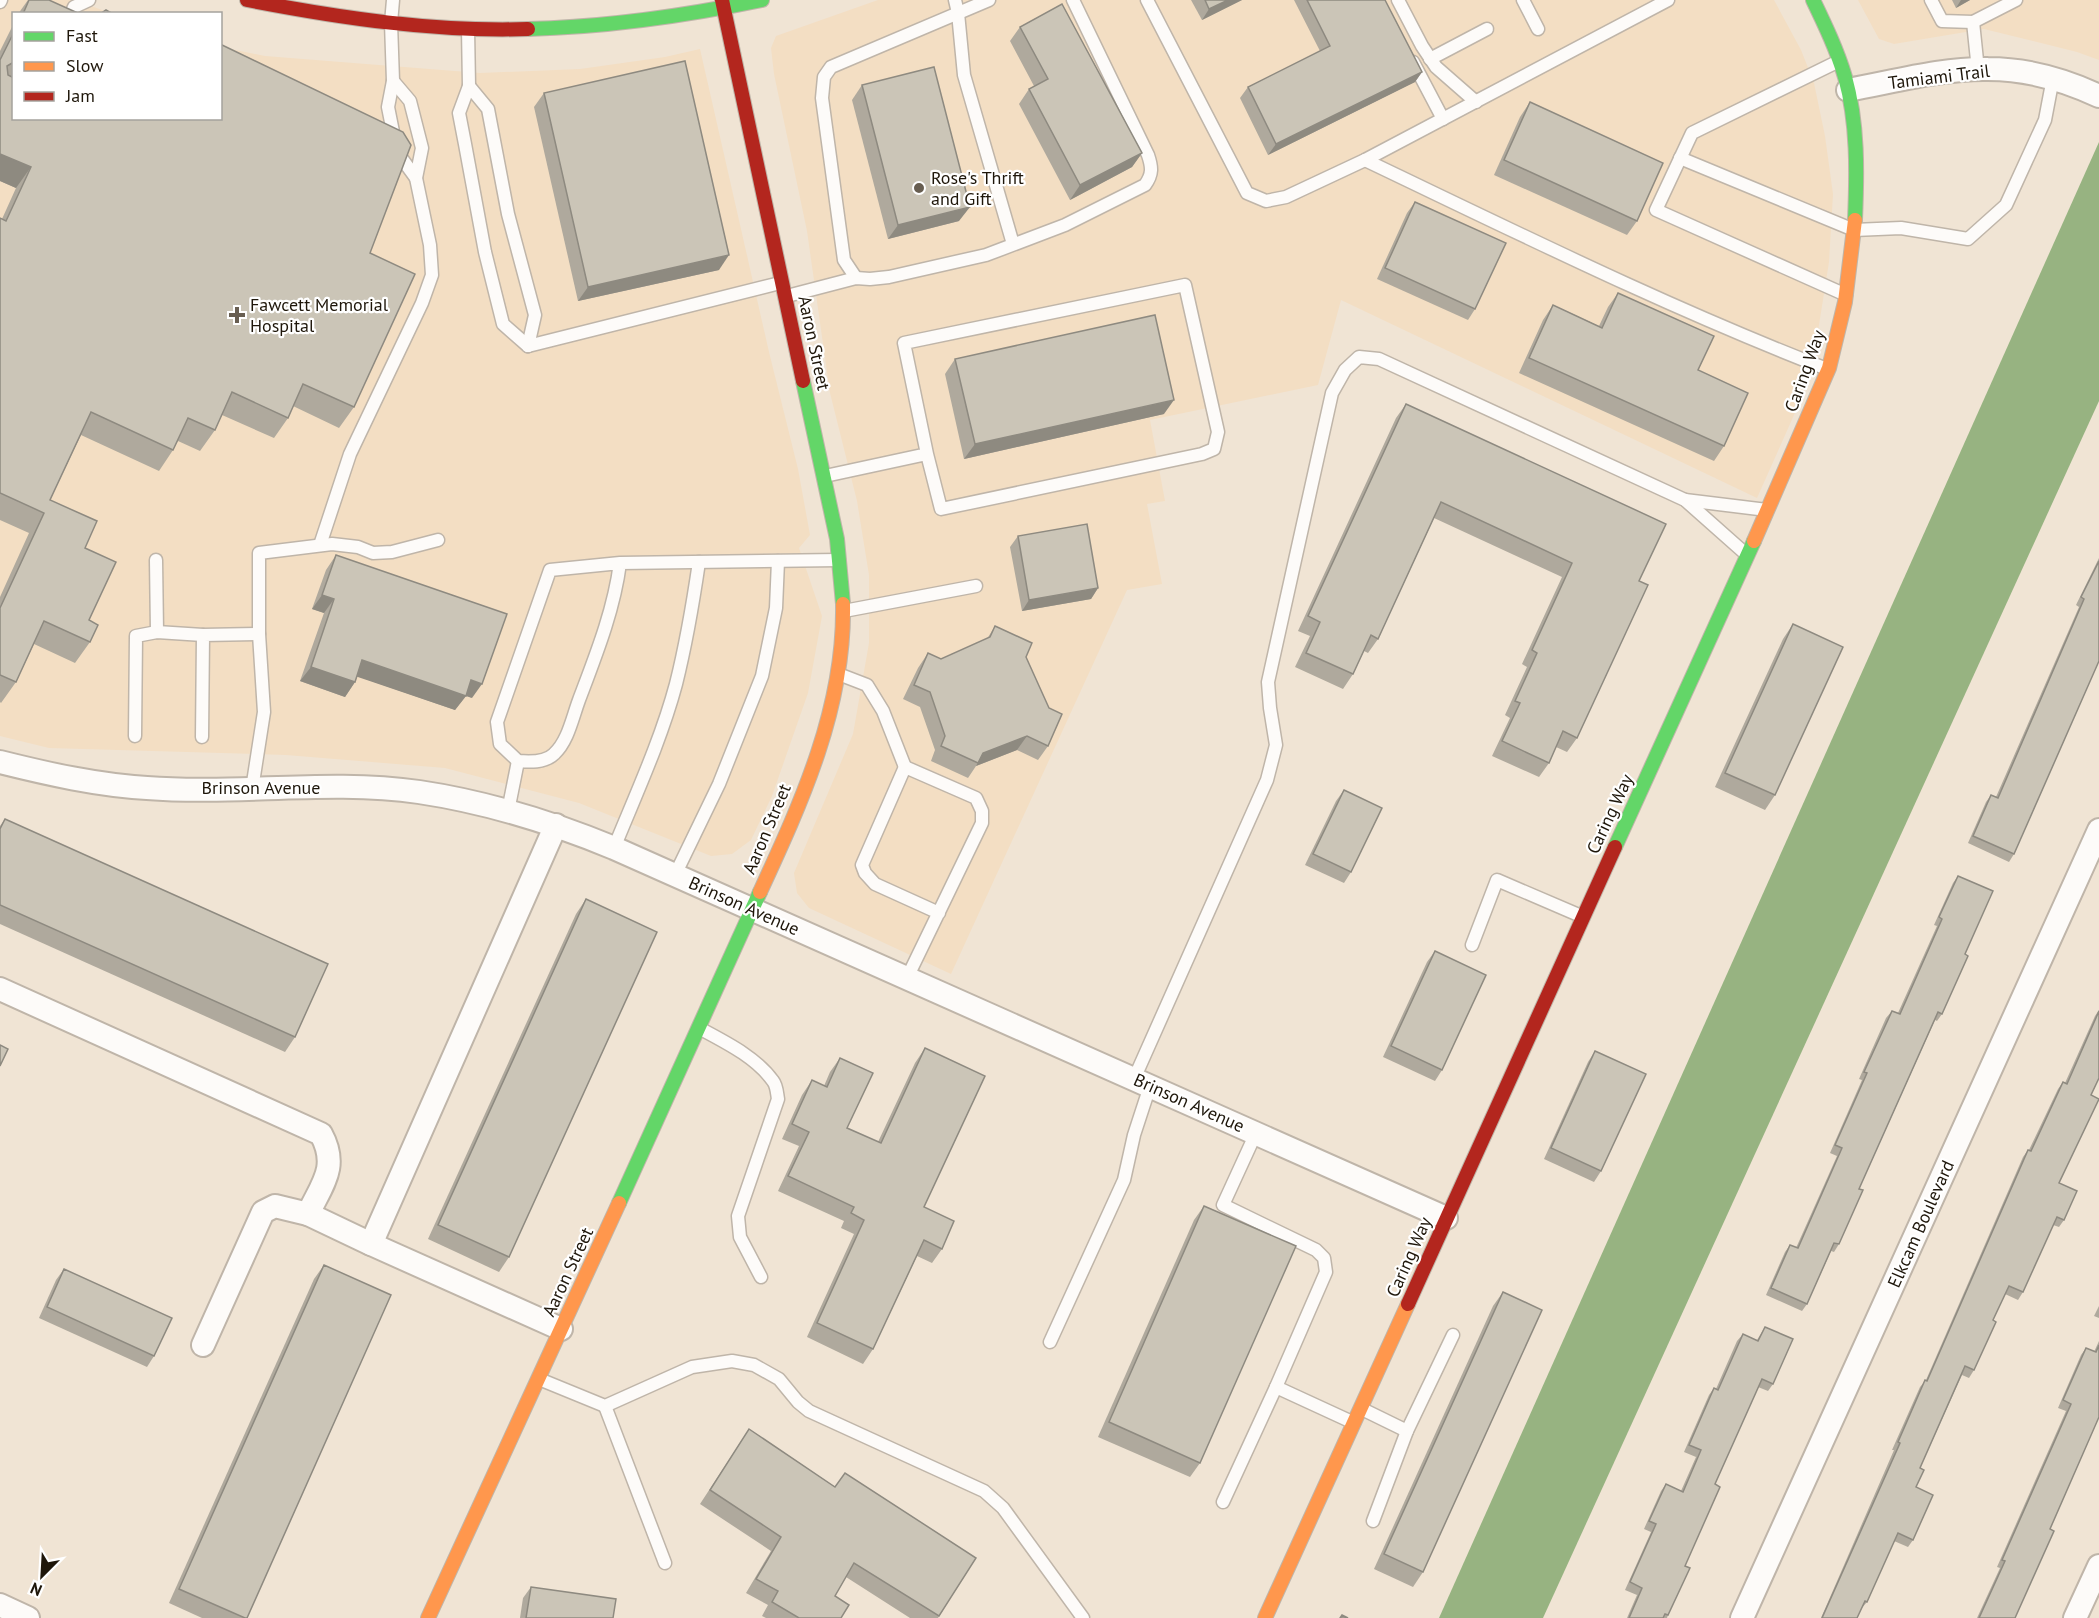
<svg xmlns="http://www.w3.org/2000/svg" width="2099" height="1618" viewBox="0 0 2099 1618" font-family="'PT Sans',sans-serif">
  <style>
    .built { fill: #f3dec3 }
    .water { fill: #97b381 }
    .lines { fill: none; stroke-linecap: round; stroke-linejoin: round }
    .lane-casing { stroke: #bfb5a9; stroke-width: 15 }
    .street-casing { stroke: #bfb5a9; stroke-width: 26 }
    .fast-casing { stroke: #bfb5a9; stroke-width: 16 }
    .slow-casing { stroke: #bfb5a9; stroke-width: 16 }
    .jam-casing { stroke: #bfb5a9; stroke-width: 16 }
    .lane { stroke: #fdfbf9; stroke-width: 12 }
    .street { stroke: #fdfbf9; stroke-width: 22 }
    .fast { stroke: #63d668; stroke-width: 14 }
    .slow { stroke: #ff974d; stroke-width: 14 }
    .jam { stroke: #b3261e; stroke-width: 14 }
    .wall { fill: #afa99d }
    .shaded-wall { fill: #8e8a80 }
    .building { fill: #cbc5b7; stroke: #8e8a80; stroke-width: 1.5 }
    .poi-dot { fill: #685e51; stroke: #fff; stroke-width: 2 }
    .labels { text-anchor: middle; stroke-width: 4.5; stroke-linejoin: round; paint-order: stroke }
    .street-label { font-size: 18px; fill: #1e160a; stroke: #fff }
    .poi-label { font-size: 18px; fill: #1e160a; stroke: #fff; text-anchor: start }
  </style>
  <rect width="100%" height="100%" fill="#f0e4d4"/>
  <!-- built -->
  <g class="built">
    <path d="M0,0h75l35,13 -96,1v104h206l1,-71 44,9 215,17 100,-4 85,-12 35,-8 69,303 29,117 12,66 -11,13 23,68 -14,77 -36,103 -21,44 -19,14 -21,2 -132,-53 -134,-35 -159,-13 -237,-7 -49,-12z"/>
    <path d="M878,0h896l27,50 13,33 11,53 8,58 -4,68 -11,69 -20,75 -41,92 -416,-198 -23,85 -168,35 15,81 -18,3 15,80 -35,6 -176,384 -142,-66 -12,-15 -3,-20 59,-139 16,-91v-68l-12,-74 -27,-108 -23,-162 -33,-157 -3,-26 5,-12z"/>
    <path d="M1858,0h241v60l-22,-8 -93,-23 -90,15 -15,-5z"/>
  </g>
  <!-- water -->
  <path class="water" d="M2099,142v259l-556,1217h-104z"/>
  <g class="lines">
    <!-- lane casing -->
    <g class="lane-casing">
      <g id="lane">
        <path d="M393,0l-2,23 2,58 -5,26 9,45 19,26"/>
        <path d="M955,0l3,13 6,62 49,169"/>
        <path d="M1147,0l100,193 19,8 20,-4 79,-37 303,-160"/>
        <path d="M1398,0l24,46 14,21 40,35"/>
        <path d="M1523,0l15,29"/>
        <path d="M1931,0l11,21 31,1 43,-22"/>
        <path d="M0,2l1,-2"/>
        <path d="M71,14l3,-7 15,-7"/>
        <path d="M1973,22l5,48"/>
        <path d="M468,29l1,57 -10,27 6,31 20,108 18,72 25,22"/>
        <path d="M1430,59l57,-30"/>
        <path d="M1839,61l-147,72 -36,77 190,85"/>
        <path d="M1413,62l30,57"/>
        <path d="M469,86l19,23 20,105 27,101 -7,31"/>
        <path d="M1680,158l174,72 47,-2 67,11 38,-34 39,-85 8,-42"/>
        <path d="M1365,160c153,73 304,148 462,209"/>
        <path d="M856,278l-12,-18 -22,-162 2,-21 7,-10 158,-67"/>
        <path d="M787,296l69,-18 14,1 19,-2 97,-22 79,-30 80,-40c8,-11 7,-18 3,-30l-75,-155"/>
        <path d="M528,346l252,-63"/>
        <path d="M825,476l102,-22 14,55 261,-55 12,-5 4,-17 -33,-147 -281,58 23,111"/>
        <path d="M1685,500l82,10"/>
        <path d="M320,545l30,-91 72,-151 10,-28 -2,-30 -14,-67 6,-30 -12,-47 -17,-20"/>
        <path d="M156,560l1,72"/>
        <path d="M620,563c-6,47 -24,92 -41,137 -7,19 -11,41 -25,54 -9,9 -25,8 -36,7l-18,-17 -3,-22 53,-152 70,-7 219,-3"/>
        <path d="M844,611l132,-25"/>
        <path d="M841,675l26,10 16,26 22,56"/>
        <path d="M135,736l1,-100 21,-4 46,3"/>
        <path d="M202,737l1,-102 56,-1"/>
        <path d="M252,789l12,-77 -5,-78v-81l73,-9 26,3 15,6 19,-1 46,-12"/>
        <path d="M508,811l10,-50"/>
        <path d="M614,848c22,-54 47,-108 62,-164 10,-40 17,-81 23,-122"/>
        <path d="M675,875l44,-91 43,-108 14,-68 2,-47"/>
        <path d="M1472,945l25,-65 84,36"/>
        <path d="M907,978l75,-155v-12l-6,-13 -71,-31 -43,98 3,8 10,11 64,29"/>
        <path d="M699,1028c26,14 57,29 74,53 4,5 4,13 5,18l-40,117 2,21 21,40"/>
        <path d="M1134,1079l133,-299 9,-35 -6,-37 -2,-26 64,-289 13,-23 14,-13 20,2 306,141 62,55"/>
        <path d="M1256,1133l-33,72 93,45 8,8 2,14 -50,115 76,35"/>
        <path d="M1050,1342l74,-162 10,-45 16,-49"/>
        <path d="M539,1379l66,27 87,-39 40,-6 22,4 25,14 19,23 11,9 175,80 19,17 80,110"/>
        <path d="M605,1406l60,157"/>
        <path d="M1362,1409l45,22"/>
        <path d="M1223,1502l53,-115"/>
        <path d="M1373,1521l34,-90 46,-96"/>
      </g>
    </g>
    <!-- street casing -->
    <g class="street-casing">
      <g id="street">
        <path d="M1848,90c45,-8 95,-22 140,-21 39,0 77,11 111,27"/>
        <path d="M0,762c48,12 97,23 147,26 90,7 182,-9 272,4 67,10 132,30 195,56l832,370"/>
        <path d="M556,825l-185,419 190,85"/>
        <path d="M0,989l321,145c18,33 1,50 -13,80l63,30"/>
        <path d="M203,1345l60,-133 12,-6 33,8"/>
        <path d="M0,1605l28,13"/>
        <path d="M1742,1618l357,-788"/>
        <path d="M2075,1618l24,-52"/>
      </g>
    </g>
    <!-- fast casing -->
    <g class="fast-casing">
      <g id="fast">
        <path d="M1813,0c12,25 24,50 32,77 13,46 12,96 10,143"/>
        <path d="M528,29c79,-2 157,-13 234,-29"/>
        <path d="M803,381l34,158 6,65"/>
        <path d="M1615,847l139,-306"/>
        <path d="M619,1203l141,-311"/>
      </g>
    </g>
    <!-- slow casing -->
    <g class="slow-casing">
      <g id="slow">
        <path d="M1754,541l75,-173 16,-66 10,-82"/>
        <path d="M760,892c42,-91 85,-185 83,-288"/>
        <path d="M428,1618l191,-415"/>
        <path d="M1265,1618l143,-314"/>
      </g>
    </g>
    <!-- jam casing -->
    <g class="jam-casing">
      <g id="jam">
        <path d="M247,0c93,18 187,32 281,29"/>
        <path d="M722,0l81,381"/>
        <path d="M1408,1304l207,-457"/>
      </g>
    </g>
    <!-- lane -->
    <use href="#lane" class="lane"/>
    <!-- street -->
    <use href="#street" class="street"/>
    <!-- fast -->
    <use href="#fast" class="fast"/>
    <!-- slow -->
    <use href="#slow" class="slow"/>
    <!-- jam -->
    <use href="#jam" class="jam"/>
  </g>
  <!-- wall -->
  <g class="wall">
    <path d="M28,0h21l31,14h-62z"/>
    <path d="M1191,0h51l-40,20z"/>
    <path d="M1294,0h91l37,72 -7,10 -147,73 -28,-57 8,-11 72,-36z"/>
    <path d="M1952,0h18l-14,8z"/>
    <path d="M14,23v95l356,135 -16,154 -15,21 -46,-22 -5,12 -14,20 -52,-23 -7,15 -15,21 -22,-10 -5,9 -14,21 -78,-36 -31,65 35,48 5,94 -15,21 -41,-19 -18,38 -15,21 -1,-1v-105l29,-64 -29,-13v-302l2,1 14,-31 -16,-7v-130z"/>
    <path d="M1020,27l122,126 -10,14 -62,33 -51,-96 10,-15 5,-3 -24,-45z"/>
    <path d="M862,85l97,136 -71,18 -36,-139z"/>
    <path d="M544,93l175,177 -141,31 -44,-194z"/>
    <path d="M1530,102l107,119 -10,14 -133,-60 26,-58z"/>
    <path d="M1415,202l60,107 -7,11 -91,-41 30,-66z"/>
    <path d="M1618,293l80,77 26,76 -10,15 -195,-88 24,-53 10,-15 46,21 9,-19z"/>
    <path d="M955,359l209,55 -200,45 -19,-85z"/>
    <path d="M1406,404l233,177 -62,157 -10,14 -11,-5 -7,16 -10,14 -47,-21 18,-38 -5,-3 22,-48 -5,-3 40,-87 -128,-59 -56,121 -10,14 -4,-2 -11,23 -10,15 -48,-22 15,-31 -12,-5 98,-213z"/>
    <path d="M1018,536l80,52 -7,11 -69,12 -12,-64z"/>
    <path d="M336,555l136,143 -6,-2 -11,14 -98,-34 -2,6 -10,15 -45,-16 24,-68 -12,-4 14,-39z"/>
    <path d="M2099,558v103l-85,193 -5,8 -41,-19 18,-41 5,-7 5,2 83,-190 -3,-2z"/>
    <path d="M1793,624l-18,171 -10,15 -50,-23 68,-148z"/>
    <path d="M995,626l31,31 22,89 -10,14 -21,-10 -41,16 -8,12 -37,-17 4,-11 -15,-43 -17,-8 15,-31 10,-15 13,6 46,-20z"/>
    <path d="M1344,790l7,82 -7,11 -39,-18 31,-64z"/>
    <path d="M5,819l290,218 -10,15 -285,-128v-98z"/>
    <path d="M1958,876l7,78 -23,60 -5,7 -2,-1 -76,169 -20,55 -5,8 -3,-1 -24,53 -5,7 -36,-16 19,-43 5,-7 6,3 41,-92 -7,-3 32,-73 -3,-1 27,-61 6,-7 6,2 39,-87 -3,-1 19,-42z"/>
    <path d="M586,899l-77,358 -10,15 -71,-33 148,-325z"/>
    <path d="M1435,951l7,119 -7,11 -52,-24 44,-95z"/>
    <path d="M2099,1010v68l-8,17 -32,88 5,37 -5,7 -6,-2 -30,67 -5,8 -13,-6 -12,26 -19,50 -5,8 -7,-3 -42,93 -4,19 -3,53 -5,7 -14,-6 -27,61 -6,7 -4,9h-36l73,-168h-2l28,-63 6,-7 97,-223 5,-7h1l29,-61 5,-7 2,1 30,-67z"/>
    <path d="M925,1048l-1,159 18,42 -10,14 -15,-7 -44,93 -10,15 -56,-27 47,-103 -13,-6 3,-7 -66,-30 21,-45 -17,-7 20,-44 10,-15 12,6 6,-14 10,-14 7,70 31,14 37,-79z"/>
    <path d="M1595,1051l6,120 -7,11 -50,-23 44,-97z"/>
    <path d="M1204,1206l-4,257 -10,14 -92,-40 96,-217z"/>
    <path d="M324,1265l-77,353h-45l-33,-15 145,-324z"/>
    <path d="M64,1269l90,87 -7,11 -108,-49 17,-38z"/>
    <path d="M1503,1292l-80,280 -10,15 -39,-18 119,-263z"/>
    <path d="M2099,1306v12l-5,-2z"/>
    <path d="M1765,1327l8,57 -5,7 -10,-4 -43,97 -30,82 -17,49 -1,3h-40l10,-23 -12,-5 26,-58 -7,-3 17,-38 5,-7 15,7 15,-34 -12,-5 25,-57 5,-7 2,1 21,-48 6,-7 14,6z"/>
    <path d="M2099,1341v76l-49,112 -35,89h-38l23,-50 -3,-1 69,-156 -8,-3 23,-53 5,-7 8,4z"/>
    <path d="M749,1429l86,58 141,71 -38,60h-28l-64,-41 -11,19 6,22h-75l-4,-2 6,-11 -22,-12 25,-42 -71,-47z"/>
    <path d="M531,1587l82,31h-93l3,-20z"/>
  </g>
  <!-- shaded-wall -->
  <g class="shaded-wall">
    <path d="M1228,0h14l-40,20 7,-11z"/>
    <path d="M1961,0h9l-14,8z"/>
    <path d="M1422,72l-7,10 -147,73 8,-11z"/>
    <path d="M1142,153l-10,14 -62,33 10,-15z"/>
    <path d="M0,154l31,13 -15,21 -16,-7z"/>
    <path d="M970,207l-11,14 -71,18 10,-14z"/>
    <path d="M729,255l-10,15 -141,31 10,-14z"/>
    <path d="M1174,400l-10,14 -200,45 11,-15z"/>
    <path d="M1098,588l-7,11 -69,12 7,-11z"/>
    <path d="M322,595l12,4 -10,14 -12,-4z"/>
    <path d="M362,660l104,36 -11,14 -103,-35z"/>
    <path d="M311,667l44,15 -10,15 -45,-16z"/>
    <path d="M471,680l11,4 -10,14 -11,-4z"/>
    <path d="M1027,736l-10,14 -41,16 7,-13z"/>
  </g>
  <!-- building -->
  <g class="building">
    <path d="M29,0h20l31,14h-57z"/>
    <path d="M1205,0h23l-19,9z"/>
    <path d="M1307,0h78l37,72 -146,72 -28,-57 82,-41z"/>
    <path d="M1062,4l80,149 -62,32 -51,-96 19,-10 -28,-52z"/>
    <path d="M106,10l7,4h-13z"/>
    <path d="M14,32v30l-7,4 1,9 6,3v40h206v-74l183,88 8,13 -41,108 45,21 -61,133 -51,-23 -15,34 -56,-26 -17,38 -27,-12 -15,32 -82,-38 -41,88 47,21 -12,27 31,14 -27,58 9,5 -8,17 -46,-21 -28,61 -16,-7v-67l44,-95 -44,-20v-275l6,3 25,-54 -31,-13v-94z"/>
    <path d="M685,61l44,194 -141,32 -44,-194z"/>
    <path d="M934,67l36,140 -72,18 -36,-140z"/>
    <path d="M1530,102l133,61 -26,58 -133,-61z"/>
    <path d="M1415,202l91,41 -31,66 -90,-41z"/>
    <path d="M1618,293l96,43 -16,34 50,23 -24,53 -195,-88 24,-53 49,23z"/>
    <path d="M1155,315l19,85 -199,44 -20,-85z"/>
    <path d="M1406,404l260,120 -27,57 9,4 -71,153 -14,-7 -14,32 -47,-22 18,-38 -5,-2 22,-48 -5,-3 40,-87 -131,-61 -63,137 -7,-4 -18,39 -47,-21 14,-31 -12,-6z"/>
    <path d="M1087,524l11,64 -69,12 -11,-64z"/>
    <path d="M336,555l171,59 -25,70 -11,-4 -5,16 -104,-36 -7,22 -44,-15 23,-68 -12,-4z"/>
    <path d="M2099,561v100l-85,193 -41,-18 18,-41 7,3 86,-199 -3,-2z"/>
    <path d="M1793,624l50,23 -68,148 -50,-22z"/>
    <path d="M995,626l37,17 -6,14 23,51 13,6 -14,32 -21,-10 -44,17 -5,10 -37,-17 4,-10 -15,-44 -16,-7 14,-32 13,6 49,-22z"/>
    <path d="M1344,790l38,18 -31,64 -38,-18z"/>
    <path d="M5,819l323,145 -33,73 -295,-132v-76z"/>
    <path d="M1958,876l35,15 -28,63 3,2 -26,58 -4,-2 -79,177 4,1 -24,54 -5,-1 -27,61 -36,-16 19,-43 8,3 44,-100 -7,-3 32,-72 -3,-1 28,-61 8,3 42,-95 -3,-2z"/>
    <path d="M586,899l71,33 -148,325 -71,-32z"/>
    <path d="M1435,951l51,24 -44,95 -51,-24z"/>
    <path d="M2099,1011v67l-8,17 8,4 -40,84 18,8 -13,29 -7,-3 -34,75 -14,-6 -16,34 3,2 -22,48 -9,-4 -45,102 4,2 -8,17 17,8 -20,45 -15,-7 -31,69 -2,-1 -8,17h-35l78,-175 -2,-1 27,-62 2,1 101,-231 3,1 32,-69 4,2z"/>
    <path d="M0,1045l8,4 -8,17z"/>
    <path d="M925,1048l60,28 -61,131 30,14 -12,28 -18,-9 -51,109 -56,-26 47,-103 -13,-7 3,-6 -66,-31 21,-44 -17,-8 20,-44 15,7 13,-29 33,15 -26,55 34,15z"/>
    <path d="M1595,1051l51,23 -45,97 -50,-23z"/>
    <path d="M1204,1206l92,40 -96,217 -91,-41z"/>
    <path d="M324,1265l67,30 -144,323h-2l-66,-29z"/>
    <path d="M64,1269l108,49 -18,38 -107,-49z"/>
    <path d="M1503,1292l39,18 -119,262 -39,-18z"/>
    <path d="M1765,1327l28,12 -20,45 -11,-5 -47,105 5,3 -35,79 5,2 -22,47 -3,-1 -2,4h-34l13,-30 -12,-6 26,-58 -7,-3 17,-37 17,8 18,-42 -12,-5 25,-57 4,2 25,-56 15,7z"/>
    <path d="M2099,1345v72l-49,112 4,2 -39,87h-36l26,-57 -3,-1 69,-156 -8,-4 23,-52 10,4z"/>
    <path d="M749,1429l86,58 10,-14 131,85 -37,58 -85,-53 -19,33 14,9 -8,13h-42l-27,-16 6,-11 -22,-12 25,-42 -71,-47z"/>
    <path d="M531,1587l85,12 -3,19h-87z"/>
    <path d="M1342,1615l6,3h-8z"/>
  </g>
  <!-- markers -->
  <g class="poi-dot">
    <circle cx="919" cy="188" r="6"/>
    <path d="M234 306h6v6h6v6h-6v6h-6v-6h-6v-6h6z"/>
  </g>
  <g class="labels">
    <!-- street labels -->
    <g class="street-label">
      <text transform="translate(1939 77) rotate(-7)" y="6">Tamiami Trail</text>
      <text transform="translate(814 343) rotate(78)" y="6">Aaron Street</text>
      <text transform="translate(1805 371) rotate(-70)" y="6">Caring Way</text>
      <text x="261" y="794">Brinson Avenue</text>
      <text transform="translate(1610 814) rotate(-65)" y="6">Caring Way</text>
      <text transform="translate(767 829) rotate(-67)" y="6">Aaron Street</text>
      <text transform="translate(744 906) rotate(24)" y="6">Brinson Avenue</text>
      <text transform="translate(1189 1103) rotate(24)" y="6">Brinson Avenue</text>
      <text transform="translate(1921 1224) rotate(-66)" y="6">Elkcam Boulevard</text>
      <text transform="translate(1409 1257) rotate(-66)" y="6">Caring Way</text>
      <text transform="translate(568 1272) rotate(-65)" y="6">Aaron Street</text>
    </g>
    <!-- poi labels -->
    <g class="poi-label">
      <text x="931" y="184">Rose's Thrift<tspan x="931" dy="21">and Gift</tspan></text>
      <text x="250" y="311">Fawcett Memorial<tspan x="250" dy="21">Hospital</tspan></text>
    </g>
  </g>
  <!-- legend -->
  <rect x="12" y="12" width="210" height="108" fill="#ffffff" stroke="#a5a29d" stroke-width="1.5"/>
  <rect x="24" y="32" width="30" height="9" fill="#63d668" stroke="#a5a29d" stroke-width="1.5"/>
  <text x="66" y="42" font-size="18" fill="#1e160a">Fast</text>
  <rect x="24" y="62" width="30" height="9" fill="#ff974d" stroke="#a5a29d" stroke-width="1.5"/>
  <text x="66" y="72" font-size="18" fill="#1e160a">Slow</text>
  <rect x="24" y="92" width="30" height="9" fill="#b3261e" stroke="#a5a29d" stroke-width="1.5"/>
  <text x="66" y="102" font-size="18" fill="#1e160a">Jam</text>
  <!-- north arrow -->
  <g transform="translate(42 1576) rotate(204)" stroke="#ffffff" stroke-width="4.5" paint-order="stroke">
  <path d="M0-4.5L10 22L0 15L-10 22Z" fill="#1e160a"/>
  <text y="-9" font-size="16" font-weight="bold" text-anchor="middle" fill="#1e160a">N</text>
  </g>
</svg>
